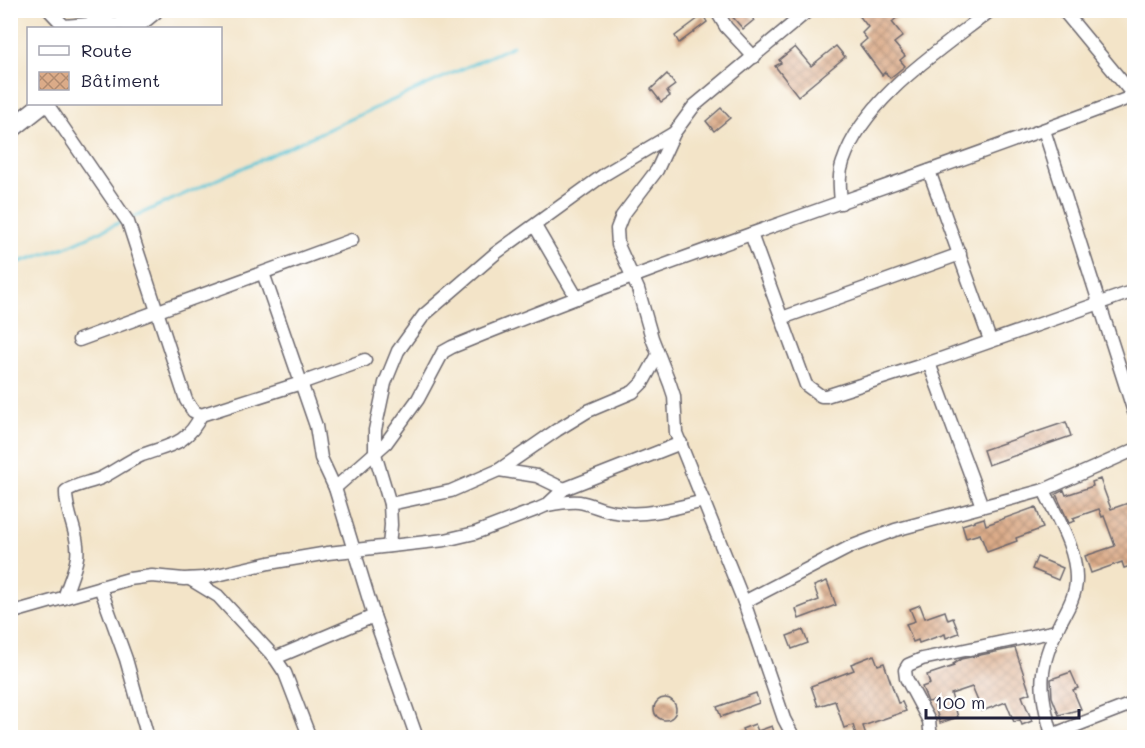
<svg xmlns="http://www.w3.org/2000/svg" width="1145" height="748" viewBox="0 0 1145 748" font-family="Mali,sans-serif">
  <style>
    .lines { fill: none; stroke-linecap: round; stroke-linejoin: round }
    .stream { stroke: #5bc5d7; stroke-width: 3 }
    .building { fill: url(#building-cross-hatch) }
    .minor-casing { stroke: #6b666c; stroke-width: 15 }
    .primary-casing { stroke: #6b666c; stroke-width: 21 }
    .minor { stroke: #fff; stroke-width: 12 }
    .primary { stroke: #fff; stroke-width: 18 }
  </style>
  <defs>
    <pattern id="building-cross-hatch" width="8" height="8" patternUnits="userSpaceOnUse" patternTransform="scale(1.5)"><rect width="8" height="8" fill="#dbab88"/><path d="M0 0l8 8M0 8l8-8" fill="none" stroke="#b18b70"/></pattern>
  </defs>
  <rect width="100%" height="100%" fill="#fff"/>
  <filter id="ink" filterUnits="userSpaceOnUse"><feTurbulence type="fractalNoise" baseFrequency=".0167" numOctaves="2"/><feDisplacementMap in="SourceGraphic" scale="12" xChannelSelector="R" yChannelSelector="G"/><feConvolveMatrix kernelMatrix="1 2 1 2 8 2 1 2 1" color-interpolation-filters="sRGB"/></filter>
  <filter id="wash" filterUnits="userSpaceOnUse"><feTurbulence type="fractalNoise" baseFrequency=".008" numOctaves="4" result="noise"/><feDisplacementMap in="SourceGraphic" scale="24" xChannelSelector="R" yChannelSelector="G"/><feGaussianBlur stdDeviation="1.35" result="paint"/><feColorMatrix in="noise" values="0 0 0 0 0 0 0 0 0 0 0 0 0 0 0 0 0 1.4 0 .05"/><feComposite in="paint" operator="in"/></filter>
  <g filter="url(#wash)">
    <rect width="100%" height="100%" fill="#f3e4c8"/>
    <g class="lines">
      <!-- stream -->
      <g class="stream">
        <path d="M129,219l384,-173"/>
        <path d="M10,265l56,-18 57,-26"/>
      </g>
    </g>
    <g id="blocks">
      <!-- building -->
      <g class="building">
        <path d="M737,10h9l8,10 -11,9 -12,-14z"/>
        <path d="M855,10h50l-13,12 11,14 -9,7 11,13 -5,4 5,6 -15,12 -5,-6 -3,3 -22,-30 7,-6 -5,-6 6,-6z"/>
        <path d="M703,15l4,7 -28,21 -4,-7z"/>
        <path d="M836,46l9,11 -47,39 -23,-30 6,-3 -2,-3 16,-13 16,19z"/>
        <path d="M667,74l8,11 -8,6 3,5 -9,6 -10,-13z"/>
        <path d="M721,108l9,10 -16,13 -8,-10z"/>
        <path d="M1066,422l5,14 -83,29 -5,-15z"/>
        <path d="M1100,479l11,30 23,-8v64l-10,3 -2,-6 -31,11 -6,-17 30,-10 -11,-30 -2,1 -3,-8 -26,9 2,3 -6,2 -13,-29 8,-4 2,5 27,-9 -1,-4z"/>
        <path d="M1036,507l7,21 -27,10 1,3 -30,11 -7,-18 -14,4 -4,-13 22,-7 2,7z"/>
        <path d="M1037,557l26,11 -5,12 -26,-11z"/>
        <path d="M827,581l9,24 -37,14 -3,-10 23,-9 -5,-14z"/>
        <path d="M920,605l5,13 20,-7 3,9 5,-2 6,15 -13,5 -1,-4 -26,9 -1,-3 -5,2 -7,-18 9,-3 -5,-12z"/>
        <path d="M803,630l5,13 -16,6 -5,-13z"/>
        <path d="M1015,648l15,45 -8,3 10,25 -10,4 -2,-5 -6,2 -8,-20 -24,9 -10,-24 -21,7 7,23 -18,6 -7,-22 -5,1 -6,-15 8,-3 -3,-9 27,-9 -1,-2 8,-5z"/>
        <path d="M874,655l4,10 6,-2 14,40 4,-1 4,9 -43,15 4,12h-10l-4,-13 -9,3 -9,-27 -17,5 -7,-20 43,-16 -3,-6z"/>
        <path d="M1071,672l7,16 -5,2 8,19 -22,6 -7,-18 -1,-18z"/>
        <path d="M756,693l3,10 -38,14 -4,-10z"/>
        <circle cx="665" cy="709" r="11"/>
        <path d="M755,724l3,7 14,-5 4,12h-32l1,-2 -3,-7z"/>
      </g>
    </g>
  </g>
  <g filter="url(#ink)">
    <use href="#blocks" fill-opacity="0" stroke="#6b666c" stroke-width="1.5"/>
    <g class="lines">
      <!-- minor casing -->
      <g class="minor-casing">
        <g id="minor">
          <path d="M49,10l15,16 37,-3 37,1"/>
          <path d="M716,10l10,17 28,30"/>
          <path d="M47,104l81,118 58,178 7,11 8,4 100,-32 64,-23"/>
          <path d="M1044,130l90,282"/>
          <path d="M929,171l61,169"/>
          <path d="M841,203c-1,-14 -3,-28 2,-41 21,-64 97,-112 148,-152"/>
          <path d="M535,226l42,72"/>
          <path d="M751,234l55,151 15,11h5l103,-33 205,-72"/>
          <path d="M263,273l53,153 5,32 14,30 39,128 43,122"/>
          <path d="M782,318l178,-64"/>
          <path d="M79,340l273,-100"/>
          <path d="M929,363l53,143"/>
          <path d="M499,470l38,6 27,13"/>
          <path d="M335,488l51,-45 32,-44 25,-47 9,-5c224,-92 456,-165 682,-251l-71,-86"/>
          <path d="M1044,490c13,28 33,59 32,90 0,15 -9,30 -16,43 -22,44 -22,65 -8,111"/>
          <path d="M390,504l61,-13 48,-21 58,-40 31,-19 45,-19 10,-10 15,-27"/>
          <path d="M547,505c11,-2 22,-4 32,-3 13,2 24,9 37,10 28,5 60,-4 88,-11"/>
          <path d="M389,546l2,-21 -1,-21 -15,-50v-24l10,-47 13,-32 26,-36 72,-62 109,-79 69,-41"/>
          <path d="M190,579l28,17 57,62 10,15 25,65"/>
          <path d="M100,587l26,72 22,79"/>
          <path d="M64,598c4,-13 11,-27 13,-41 3,-22 -12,-44 -11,-66 11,-7 23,-8 35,-13 14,-7 27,-17 41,-23 28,-10 46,-11 59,-40"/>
          <path d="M744,602l106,-55 45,-17 149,-40 90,-40"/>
          <path d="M10,613l119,-34 23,-3 32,3 20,-1 65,-15 59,-10 117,-13 30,-7 63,-24 9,-4 17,-16 117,-46"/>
          <path d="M275,658l99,-42"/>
          <path d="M794,738l-10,-19 -40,-117 -68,-169 -2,-37 -4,-12 -18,-46 -14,-49 -20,-44 -1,-16 5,-13 35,-46 17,-37 20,-27 115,-96"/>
          <path d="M931,738l-2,-17 -23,-43 -1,-8 3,-5 14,-6 134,-28"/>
          <path d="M1044,738l90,-35"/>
        </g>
      </g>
      <!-- primary casing -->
      <g class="primary-casing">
        <g id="primary">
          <path d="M132,28l22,-18"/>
          <path d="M10,130l33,-26"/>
        </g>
      </g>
      <!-- minor -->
      <use href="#minor" class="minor"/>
      <!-- primary -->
      <use href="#primary" class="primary"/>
    </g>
  </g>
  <!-- margin -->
  <rect width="1145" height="748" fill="none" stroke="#fff" stroke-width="36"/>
  <!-- legend -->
  <rect x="27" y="27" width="195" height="78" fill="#ffffff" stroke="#a7a7b1" stroke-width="1.5"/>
  <rect x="39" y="46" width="30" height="9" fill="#ffffff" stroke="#a7a7b1" stroke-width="1.5"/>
  <text x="81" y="57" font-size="18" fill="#22223b">Route</text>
  <rect x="39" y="72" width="30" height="18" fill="url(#building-cross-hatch)" stroke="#a7a7b1" stroke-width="1.5"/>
  <text x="81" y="87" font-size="18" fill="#22223b">Bâtiment</text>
  <!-- scale -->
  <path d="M926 709v9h153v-9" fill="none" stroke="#22223b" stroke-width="3"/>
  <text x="935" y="709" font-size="18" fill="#22223b" stroke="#ffffff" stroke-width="4.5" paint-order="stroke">100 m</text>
</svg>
